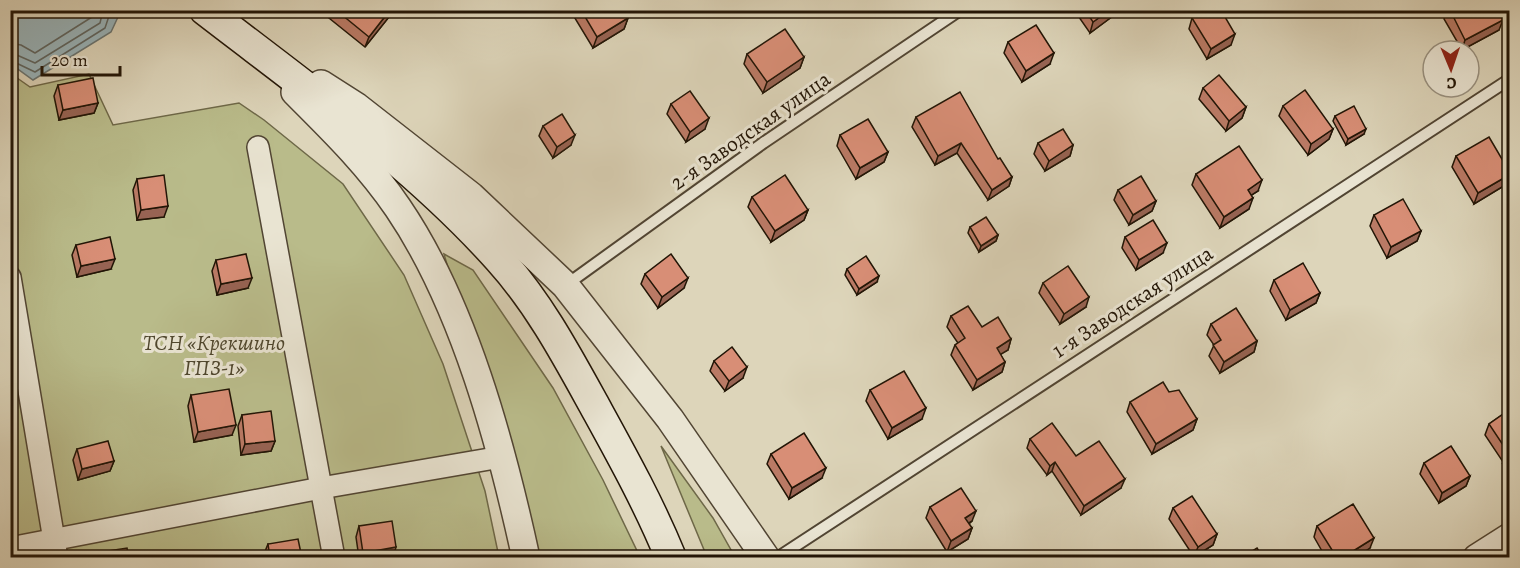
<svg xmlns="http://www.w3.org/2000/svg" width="1520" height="568" viewBox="0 0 1520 568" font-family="Alegreya,serif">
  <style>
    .green { fill: #b9bb8a; stroke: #6e6848; stroke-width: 1.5 }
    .water { fill: #99b5bc; stroke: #697573; stroke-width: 1.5 }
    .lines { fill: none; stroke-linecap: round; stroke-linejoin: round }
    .shore { stroke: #5e6561; stroke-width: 1.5 }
    .service-casing { stroke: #514533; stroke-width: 14 }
    .minor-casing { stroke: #514533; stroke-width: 24 }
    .tertiary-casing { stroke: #514533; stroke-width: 30 }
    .secondary-casing { stroke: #221506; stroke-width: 33 }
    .service { stroke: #e9e4d2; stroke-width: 10 }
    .minor { stroke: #e9e4d2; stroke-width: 21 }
    .tertiary { stroke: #e9e4d2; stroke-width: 27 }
    .secondary { stroke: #e9e4d2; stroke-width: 30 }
    .wall { fill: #ba7a65; stroke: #221506; stroke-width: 1.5 }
    .shaded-wall { fill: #976353; stroke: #221506; stroke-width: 1.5 }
    .building { fill: #d88e76; stroke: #221506; stroke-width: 1.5 }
    .labels { text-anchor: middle; stroke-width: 6; stroke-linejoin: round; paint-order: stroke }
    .street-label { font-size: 22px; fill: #221506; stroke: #e9e4d2 }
    .park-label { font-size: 22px; font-style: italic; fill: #4f472e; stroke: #e9e4d2 }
  </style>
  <rect width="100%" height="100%" fill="#ddd5ba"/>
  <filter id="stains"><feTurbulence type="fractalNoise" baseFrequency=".00333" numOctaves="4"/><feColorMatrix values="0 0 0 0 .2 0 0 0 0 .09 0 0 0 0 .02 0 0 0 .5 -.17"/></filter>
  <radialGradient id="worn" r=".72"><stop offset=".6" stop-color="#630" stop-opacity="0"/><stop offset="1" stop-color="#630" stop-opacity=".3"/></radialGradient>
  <!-- green -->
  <g class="green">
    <path d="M10,73l20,14 59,-13 24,51 126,-22 25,17 79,64 61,91 39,89 42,127 14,66h-488z"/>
    <path d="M444,254l29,16 80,118 50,92 37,77h-108z"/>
    <path d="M661,446l52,72 22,39h-28z"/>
  </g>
  <!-- water -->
  <path class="water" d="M11,10l105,1 2,6 -7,15 -78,48 -22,-16z"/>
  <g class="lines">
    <!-- shore -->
    <g class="shore">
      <path d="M10,43l11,2 14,8 57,-36 2,-7"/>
      <path d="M10,52l25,11 65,-40 3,-13"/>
      <path d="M10,60l25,12 70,-44 6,-18"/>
    </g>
    <!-- service casing -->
    <g class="service-casing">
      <g id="service">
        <path d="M566,285l197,-142 197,-133"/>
        <path d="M777,558l733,-479"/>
      </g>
    </g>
    <!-- minor casing -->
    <g class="minor-casing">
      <g id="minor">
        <path d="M258,147l76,411"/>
        <path d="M10,277l47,281"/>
        <path d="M10,548l311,-60 180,-31"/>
      </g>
    </g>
    <!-- tertiary casing -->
    <g class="tertiary-casing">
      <g id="tertiary">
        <path d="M321,84l36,23 114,89 94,89 105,134 96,139"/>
        <path d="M295,92c37,37 73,72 103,116 66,97 103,235 128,350"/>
        <path d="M1477,558l33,-21"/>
      </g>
    </g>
    <!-- secondary casing -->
    <g class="secondary-casing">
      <path id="secondary" d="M205,10c101,78 209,154 294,249 39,43 67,95 94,144 28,51 56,101 78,155"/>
    </g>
    <!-- service -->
    <use href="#service" class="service"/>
    <!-- minor -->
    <use href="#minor" class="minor"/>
    <!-- tertiary -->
    <use href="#tertiary" class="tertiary"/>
    <!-- secondary -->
    <use href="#secondary" class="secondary"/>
  </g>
  <!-- wall -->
  <g class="wall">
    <path d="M319,10h72l-2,7 -24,30z"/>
    <path d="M570,10h53l5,8 -4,11 -31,19z"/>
    <path d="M1074,10h47l-31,23z"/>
    <path d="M1201,10h23l-3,2 10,33 -24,14 -18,-30 3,-11 10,-6z"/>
    <path d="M1447,10h51l1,20 -37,20 -18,-31z"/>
    <path d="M1008,42l42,22 -28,18 -18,-29z"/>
    <path d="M747,54l57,3 -4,11 -37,25 -19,-29z"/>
    <path d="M58,85l40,18 -4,10 -35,7 -5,-24z"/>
    <path d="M1203,88l43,19 -4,11 -16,13 -27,-32z"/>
    <path d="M671,104l34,25 -19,13 -19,-28z"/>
    <path d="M1283,106l50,23 -4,10 -21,16 -29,-39z"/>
    <path d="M1335,116l29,18 -18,11 -13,-24z"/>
    <path d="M916,117l82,42 14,18 -3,9 -21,14 -31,-47 -22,12 -23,-38z"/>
    <path d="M543,126l28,19 -18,13 -14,-22z"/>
    <path d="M840,135l48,17 -4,10 -28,17 -19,-33z"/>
    <path d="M1038,143l35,2 -3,11 -25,15 -11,-17z"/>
    <path d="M1456,156l51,28 -33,20 -22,-37z"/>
    <path d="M1196,174l62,17 -7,4 -2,14 -29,19 -28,-43z"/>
    <path d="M137,179l27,38 -27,3 -4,-30z"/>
    <path d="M1118,190l38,11 -4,10 -23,14 -15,-25z"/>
    <path d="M752,197l56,13 -4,10 -33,22 -23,-35z"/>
    <path d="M1374,215l47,16 -4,10 -30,17 -17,-32z"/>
    <path d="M970,227l28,8 -2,6 -17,11 -11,-19z"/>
    <path d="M1125,237l38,16 -27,17 -14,-22z"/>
    <path d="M76,245l35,24 -34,8 -5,-22z"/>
    <path d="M216,260l32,28 -31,7 -5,-24z"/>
    <path d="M847,269l30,13 -20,13 -12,-20z"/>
    <path d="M645,274l39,14 -26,20 -17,-24z"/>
    <path d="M1274,280l46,13 -4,10 -30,17 -16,-29z"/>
    <path d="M1043,283l43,24 -26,17 -21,-31z"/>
    <path d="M951,316l60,23 -3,11 -8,4 5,8 -3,10 -29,18 -22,-35 4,-10 3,-2 -11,-16z"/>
    <path d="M1211,324l46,17 -3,11 -34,21 -11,-17 5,-11 -7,-10z"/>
    <path d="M714,361l29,17 -18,13 -15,-20z"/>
    <path d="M870,390l52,29 -34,20 -22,-38z"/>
    <path d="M1169,392l28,27 -4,11 -41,24 -25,-42 3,-10z"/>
    <path d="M191,395l41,40 -38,7 -6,-36z"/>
    <path d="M1509,410v47l-6,5 -18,-27 4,-11z"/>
    <path d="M242,415l33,26 -4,10 -30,4 -3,-29z"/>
    <path d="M1030,439l46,17 45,32 -40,27 -29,-44 -5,4 -20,-27z"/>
    <path d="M77,449l37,12 -4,10 -32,9 -5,-20z"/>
    <path d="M771,454l51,24 -33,21 -22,-35z"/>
    <path d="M1424,463l46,13 -4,10 -27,17 -19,-29z"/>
    <path d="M930,507l42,14 -3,3 3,4 -4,11 -21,13 -21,-34z"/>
    <path d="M1173,508l44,26 -4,11 -19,12 -25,-38z"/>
    <path d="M359,526l34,32h-34l-3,-21z"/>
    <path d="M1317,526l53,22 -15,10h-29l-12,-21z"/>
    <path d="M268,544l34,14h-38v-4z"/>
  </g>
  <!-- shaded-wall -->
  <g class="shaded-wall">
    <path d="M390,10h1l-2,7 -24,30 4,-10z"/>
    <path d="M1110,10h11l-31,23 3,-11z"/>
    <path d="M628,18l-4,11 -31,19 4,-11z"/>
    <path d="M1503,20l-4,10 -37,20 3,-10z"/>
    <path d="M1235,34l-4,11 -24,14 4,-10z"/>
    <path d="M1054,53l-4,11 -28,18 4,-11z"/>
    <path d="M804,57l-4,11 -37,25 4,-11z"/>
    <path d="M1477,76l-2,5 -6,3v-4z"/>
    <path d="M1455,87h9l-11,5z"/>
    <path d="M98,103l-4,10 -35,7 4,-10z"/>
    <path d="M1246,107l-4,11 -16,13 3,-10z"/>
    <path d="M709,118l-4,11 -19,13 4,-10z"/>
    <path d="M1333,129l-4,10 -21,16 3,-11z"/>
    <path d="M1366,129l-2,5 -18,11 2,-6z"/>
    <path d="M575,135l-4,10 -18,13 4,-11z"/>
    <path d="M961,143l-4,10 -22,12 3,-9z"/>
    <path d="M1073,145l-3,11 -25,15 4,-10z"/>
    <path d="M888,152l-4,10 -28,17 4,-11z"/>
    <path d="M1509,175v3l-2,6 -33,20 4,-11z"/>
    <path d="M1012,177l-3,9 -21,14 4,-10z"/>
    <path d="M1262,180l-4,11 -14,9 4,-10z"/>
    <path d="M1253,198l-4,11 -29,19 4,-11z"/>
    <path d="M1156,201l-4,10 -23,14 4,-10z"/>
    <path d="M168,206l-4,11 -27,3 4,-10z"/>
    <path d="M808,210l-4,10 -33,22 4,-11z"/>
    <path d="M1421,231l-4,10 -30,17 4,-11z"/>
    <path d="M998,235l-2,6 -17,11 2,-6z"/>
    <path d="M1167,243l-4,10 -27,17 3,-10z"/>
    <path d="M115,259l-4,10 -34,8 4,-11z"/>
    <path d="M879,276l-2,6 -20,13 2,-6z"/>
    <path d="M252,278l-4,10 -31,7 4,-11z"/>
    <path d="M688,278l-4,10 -26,20 4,-11z"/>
    <path d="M1320,293l-4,10 -30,17 4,-10z"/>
    <path d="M1089,297l-3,10 -26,17 4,-10z"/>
    <path d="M1011,339l-3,11 -15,9 4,-11z"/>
    <path d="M1257,341l-3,11 -34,21 4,-11z"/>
    <path d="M1005,362l-3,10 -29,18 4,-10z"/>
    <path d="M747,367l-4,11 -18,13 4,-10z"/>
    <path d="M926,408l-4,11 -34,20 4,-11z"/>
    <path d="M1197,419l-4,11 -41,24 4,-10z"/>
    <path d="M236,425l-4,10 -38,7 4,-10z"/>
    <path d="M275,441l-4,10 -30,4 4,-11z"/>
    <path d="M1509,449v8l-6,5 4,-11z"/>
    <path d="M114,461l-4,10 -32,9 4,-11z"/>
    <path d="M1055,462l-3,9 -5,4 3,-9z"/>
    <path d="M826,468l-4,10 -33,21 3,-11z"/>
    <path d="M1470,476l-4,10 -27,17 3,-10z"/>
    <path d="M1125,479l-4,9 -40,27 3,-9z"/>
    <path d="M10,485h4l-3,10z"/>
    <path d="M976,511l-4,10 -11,7 4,-10z"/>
    <path d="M972,528l-4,11 -21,13 4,-11z"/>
    <path d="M1217,534l-4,11 -19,12 4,-10z"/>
    <path d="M1374,538l-4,10 -15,10h-13z"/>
    <path d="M396,547l-3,11h-31l1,-5z"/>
  </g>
  <!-- building -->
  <g class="building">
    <path d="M336,10h54l-21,27z"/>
    <path d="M581,10h42l5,8 -31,19z"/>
    <path d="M1085,10h25l-17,12z"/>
    <path d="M1205,10h16l14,24 -24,15 -19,-31z"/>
    <path d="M1450,10h48l5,10 -38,20z"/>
    <path d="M1036,25l18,28 -28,18 -18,-29z"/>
    <path d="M785,29l19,28 -37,25 -20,-28z"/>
    <path d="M1469,59l8,17 -8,4z"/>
    <path d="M1219,75l27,32 -17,14 -26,-33z"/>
    <path d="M93,78l5,25 -35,7 -5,-25z"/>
    <path d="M1305,90l28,39 -22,15 -28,-38z"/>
    <path d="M690,91l19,27 -19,14 -19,-28z"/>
    <path d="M960,92l38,67 2,-1 12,19 -20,13 -31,-47 -23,13 -22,-39z"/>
    <path d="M1354,106l12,23 -18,10 -13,-23z"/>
    <path d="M562,114l13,21 -18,12 -14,-21z"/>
    <path d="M868,119l20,33 -28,16 -20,-33z"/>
    <path d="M1063,129l10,16 -24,16 -11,-18z"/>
    <path d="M1489,137l20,34v4l-31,18 -22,-37z"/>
    <path d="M1239,146l23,34 -14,10 5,8 -29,19 -28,-43z"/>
    <path d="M164,175l4,31 -27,4 -4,-31z"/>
    <path d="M785,175l23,35 -33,21 -23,-34z"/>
    <path d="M1141,176l15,25 -23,14 -15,-25z"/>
    <path d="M1403,199l18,32 -30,16 -17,-32z"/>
    <path d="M986,217l12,18 -17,11 -11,-19z"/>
    <path d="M1153,220l14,23 -28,17 -14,-23z"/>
    <path d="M110,237l5,22 -34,7 -5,-21z"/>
    <path d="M246,254l6,24 -31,6 -5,-24z"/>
    <path d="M671,254l17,24 -26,19 -17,-23z"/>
    <path d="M866,256l13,20 -20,13 -12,-20z"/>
    <path d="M1303,263l17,30 -30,17 -16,-30z"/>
    <path d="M1068,266l21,31 -25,17 -21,-31z"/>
    <path d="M968,306l14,21 16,-10 13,22 -14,9 8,14 -28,18 -22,-35 10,-7 -14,-22z"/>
    <path d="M1236,308l21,33 -33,21 -11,-17 8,-5 -10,-16z"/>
    <path d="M732,347l15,20 -18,14 -15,-20z"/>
    <path d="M904,371l22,37 -34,20 -22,-38z"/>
    <path d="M1163,382l6,10 10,-2 18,29 -41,25 -26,-42z"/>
    <path d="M229,389l7,36 -38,7 -7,-37z"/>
    <path d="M1509,410v39l-2,2 -18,-27z"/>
    <path d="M271,411l4,30 -30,3 -3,-29z"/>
    <path d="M1052,423l24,33 23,-15 26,38 -41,27 -29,-44 -5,4 -20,-27z"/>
    <path d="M804,433l22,35 -34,20 -21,-34z"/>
    <path d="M108,441l6,20 -32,8 -5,-20z"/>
    <path d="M1451,446l19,30 -28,17 -18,-30z"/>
    <path d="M10,467l4,18h-4z"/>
    <path d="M961,488l15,23 -11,7 7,10 -21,13 -21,-34z"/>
    <path d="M1192,496l25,38 -19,13 -25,-39z"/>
    <path d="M1353,504l21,34 -32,20h-5l-20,-32z"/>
    <path d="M392,521l4,26 -33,6 -4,-27z"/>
    <path d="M298,539l4,19h-32l-2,-14z"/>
    <path d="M127,548l2,10h-34l-1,-5z"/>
    <path d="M1257,548l6,10h-22z"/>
  </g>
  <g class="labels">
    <!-- street labels -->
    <g class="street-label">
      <text transform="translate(750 130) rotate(-35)" y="8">2-я Заводская улица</text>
      <text transform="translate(1132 301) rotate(-33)" y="8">1-я Заводская улица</text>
    </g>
    <!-- park labels -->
    <g class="park-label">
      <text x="214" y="350">ТСН «Крекшино<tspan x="214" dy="25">ГПЗ-1»</tspan></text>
    </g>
  </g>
  <!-- margin -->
  <rect width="1520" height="568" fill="none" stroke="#ddd5ba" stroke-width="36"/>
  <rect x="12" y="12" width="1496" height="544" fill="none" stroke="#221506" stroke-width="3"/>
  <rect x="18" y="18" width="1484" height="532" fill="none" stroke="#221506" stroke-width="1.5"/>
  <!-- north arrow -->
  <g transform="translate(1451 69) rotate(178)"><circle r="28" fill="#e9e4d2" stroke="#999180" stroke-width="1.5"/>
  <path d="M0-4.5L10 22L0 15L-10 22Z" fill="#8f2418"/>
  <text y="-9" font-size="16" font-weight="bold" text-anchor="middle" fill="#221506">С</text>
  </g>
  <!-- scale -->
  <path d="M42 66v9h78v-9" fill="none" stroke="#221506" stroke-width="3"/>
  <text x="51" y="66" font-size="18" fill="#221506" stroke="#e9e4d2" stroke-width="4.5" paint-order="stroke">20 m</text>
  <rect width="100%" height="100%" filter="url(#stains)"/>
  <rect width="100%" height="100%" fill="url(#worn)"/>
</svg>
